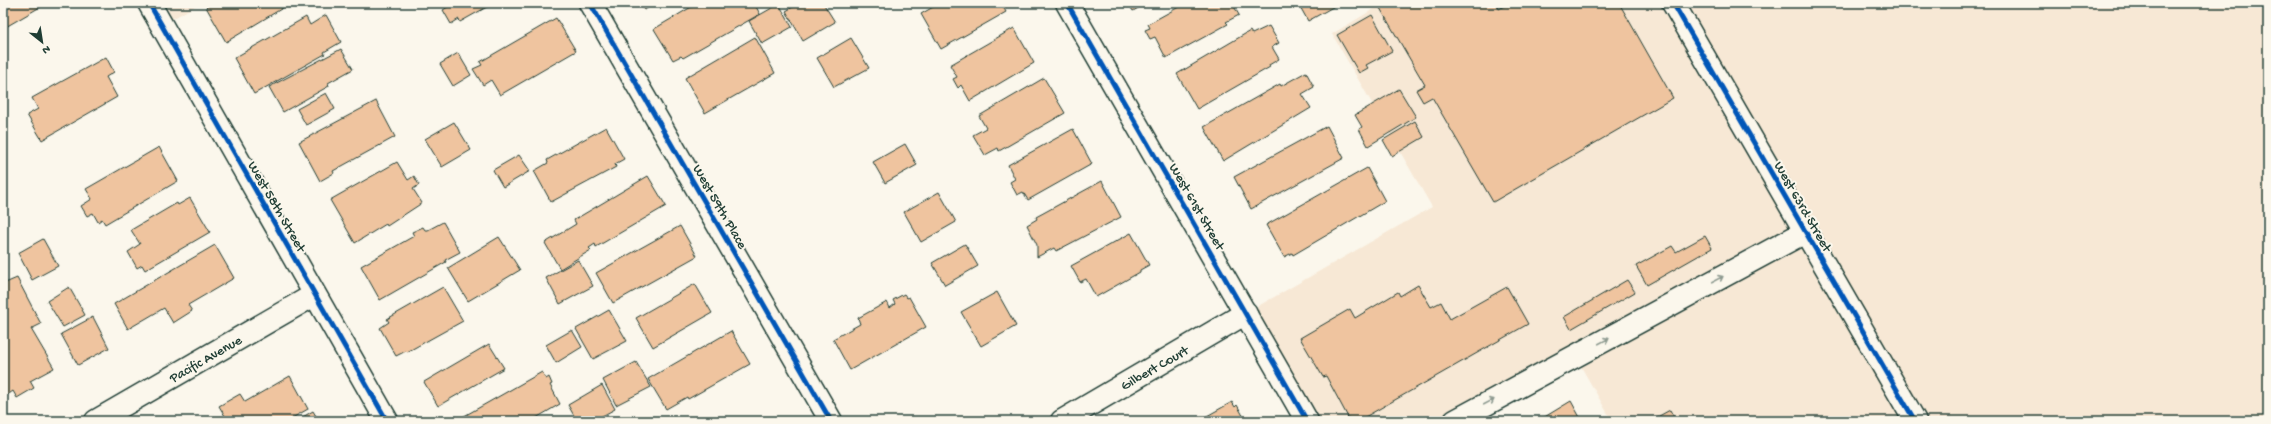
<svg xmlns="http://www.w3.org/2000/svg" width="2271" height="424" viewBox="0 0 2271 424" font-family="'Gochi Hand',sans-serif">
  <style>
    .built { fill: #f7e8d5 }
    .building { fill: #efc49f; stroke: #1f3d34 }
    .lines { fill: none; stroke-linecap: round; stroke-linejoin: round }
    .minor-casing { stroke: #1f3d34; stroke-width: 25 }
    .minor { stroke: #fbf7ec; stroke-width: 22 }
    .cycleway-casing { stroke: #fbf7ec; stroke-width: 8 }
    .cycleway { stroke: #0057b8; stroke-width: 5 }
    .oneway { stroke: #8d9a90 }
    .labels { text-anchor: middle; stroke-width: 4; stroke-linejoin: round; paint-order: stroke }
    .street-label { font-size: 14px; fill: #1f3d34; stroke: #fbf7ec }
  </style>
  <rect width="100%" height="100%" fill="#fbf7ec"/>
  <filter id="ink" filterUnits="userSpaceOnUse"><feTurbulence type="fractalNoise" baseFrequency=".025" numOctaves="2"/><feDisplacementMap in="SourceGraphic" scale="8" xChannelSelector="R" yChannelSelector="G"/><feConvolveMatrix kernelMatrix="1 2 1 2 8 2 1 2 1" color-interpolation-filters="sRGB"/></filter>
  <g filter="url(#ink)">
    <!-- built -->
    <g class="built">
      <path d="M149,3h51l-38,22z"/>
      <path d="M1384,3h884v418h-656l-37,-65 -120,65h-148l-61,-108 186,-106 -100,-173z"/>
    </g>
    <!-- building -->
    <g class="building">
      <path d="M3,3h44l-43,25z"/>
      <path d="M212,3h79l-65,39 -20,-35z"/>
      <path d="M450,3h44l-34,19 -1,-3 -8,5 -8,-14 8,-5z"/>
      <path d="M640,3h17l-13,7z"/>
      <path d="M698,3h56l6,11 -77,44 -2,-2 -8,4 -19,-31z"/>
      <path d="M800,3h23l12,19 -32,19 -17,-30z"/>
      <path d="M940,3h61l5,9 -65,37 -20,-35z"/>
      <path d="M1128,3h19l-14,8z"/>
      <path d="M1186,3h46l7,12 -13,7 2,2 -62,34 -11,-21 -5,2 -5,-9 5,-2 -2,-4z"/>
      <path d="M1298,3h42l-32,18z"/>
      <path d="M1388,3h108l3,6 10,-6h110l54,95 -180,104 -61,-105 -9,5 -7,-12 9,-5 -45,-77z"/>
      <path d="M779,4l13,23 -30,17 -13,-23z"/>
      <path d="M326,15l15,27 -17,10 1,2 -71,40 -20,-36 72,-41 4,8z"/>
      <path d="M1372,15l20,36 -26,14 2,3 -9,5 -22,-38z"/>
      <path d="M556,18l20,33 -76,44 -9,-15 -8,5 -10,-16 9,-4 -2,-3z"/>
      <path d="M1269,26l10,17 -7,4 7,12 -10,6 1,2 -73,42 -20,-35 73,-43 2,3z"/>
      <path d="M1014,28l20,35 -64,38 -9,-16 -3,3 -5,-9 4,-2 -7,-12z"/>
      <path d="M755,37l20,36 -70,40 -20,-35z"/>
      <path d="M851,38l18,30 -35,19 -17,-29z"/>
      <path d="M341,49l12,20 -25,14 1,3 -46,26 -14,-25z"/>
      <path d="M458,53l13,22 -18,11 -13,-22z"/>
      <path d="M106,57l8,15 -8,5 11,20 -75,43 -15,-25 11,-6 -6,-11z"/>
      <path d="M1306,72l8,15 -12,7 9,14 -88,53 -19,-34 76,-43 1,2z"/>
      <path d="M1044,78l21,35 -66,38 -1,-3 -13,7 -12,-20 13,-7 -7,-12z"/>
      <path d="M1399,89l17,28 -48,29 -9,-17 3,-2 -7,-12z"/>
      <path d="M326,93l9,16 -29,16 -9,-16z"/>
      <path d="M376,101l19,36 -62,34 1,2 -14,8 -21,-39z"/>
      <path d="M1415,121l9,16 -32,19 -9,-16z"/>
      <path d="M454,122l17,28 -29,17 -17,-28z"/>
      <path d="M1327,126l17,32 -93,51 -17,-32z"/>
      <path d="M606,127l18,32 -9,5 1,3 -65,35 -17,-31 14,-8 -1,-3z"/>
      <path d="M1073,129l19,35 -64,36 -5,-8 -6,3 -7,-13 5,-3 -7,-14z"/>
      <path d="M905,144l12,21 -32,18 -12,-21z"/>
      <path d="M159,147l19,34 -73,43 -3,-5 -4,3 -5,-9 -6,3 -6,-10 11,-7 -6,-10z"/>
      <path d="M519,155l11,16 -27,16 -10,-17z"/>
      <path d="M397,162l11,18 6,-4 5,9 -6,4 9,14 -35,23 -1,-2 -31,19 -25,-43z"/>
      <path d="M1367,168l18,33 -92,54 -1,-2 -8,4 -18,-32z"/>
      <path d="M648,176l18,30 -70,41 -1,-3 -6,4 2,2 -31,19 -15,-26 31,-19 -2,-4 5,-3z"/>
      <path d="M1102,181l19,36 -65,34 -2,-3 -17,9v-12l-10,-20 10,-6 -1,-2z"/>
      <path d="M939,192l17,30 -35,20 -17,-30z"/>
      <path d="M190,198l20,34 -65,38 -3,-5 -5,3 -9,-16 12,-8 -9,-14 46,-27 1,2z"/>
      <path d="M443,222l17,30 -15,8 1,2 -66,38 -19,-34 53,-30 -2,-4 11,-5 2,3h3z"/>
      <path d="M680,226l17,30 -84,47 -17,-30z"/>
      <path d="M1131,233l18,32 -9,5v2l-44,25 -10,-18 -6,3 -9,-16z"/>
      <path d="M1705,236l7,12 -65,37 -11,-19 36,-20 4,6z"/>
      <path d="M499,237l21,33 -52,31 -20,-33z"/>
      <path d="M43,239l15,27 -26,14 -14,-27z"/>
      <path d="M965,244l13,22 -33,19 -13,-22z"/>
      <path d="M215,245l19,33 -46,27 4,6 -19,12 -9,-15 -36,21 -14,-25z"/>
      <path d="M578,260l15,26 -33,18 -14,-26z"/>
      <path d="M17,278l24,46 -10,5 23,39 -24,13 4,7 -17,10 -4,-7 -10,7v-114z"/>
      <path d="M1627,280l8,12 -64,37 -7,-12z"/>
      <path d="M695,284l17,29 -59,34 -17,-29z"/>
      <path d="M1418,285l13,22 10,-5 9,17 57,-32 21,37 -170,97h-8l-24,-45 -3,1 -23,-39 50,-29 5,9 43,-26 2,4z"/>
      <path d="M69,287l16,28 -22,12 -16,-26z"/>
      <path d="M443,287l20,34 -56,31 -1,-1 -10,5 -16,-28 9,-6 -2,-3z"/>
      <path d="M997,292l19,34 -35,20 -20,-34z"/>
      <path d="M904,294l3,4 2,-1 17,30 -76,43 -17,-31 27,-15 -2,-6 29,-16 3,6 5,-4 -2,-4z"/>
      <path d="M609,310l18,31 -34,18 -17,-30z"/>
      <path d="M93,317l16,31 -31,17 -17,-31z"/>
      <path d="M572,330l10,17 -26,16 -10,-18z"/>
      <path d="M731,331l19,33 -62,35 -1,-2 -21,12 -18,-30z"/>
      <path d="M489,344l15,24 -66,38 -14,-24z"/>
      <path d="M636,362l15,25 -35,18 -13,-25z"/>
      <path d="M542,372l4,7 3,-2 3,7 -2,1 10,19 -29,17h-71l-1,-2z"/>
      <path d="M290,376l18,33 -21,12h-59l-9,-15 21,-12 5,8z"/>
      <path d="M602,385l13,24 -22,12h-16l-9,-16z"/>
      <path d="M1571,401l11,20h-44z"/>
      <path d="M1232,402l3,5 2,-2 9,16h-48z"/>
      <path d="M1670,410l6,11h-26z"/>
      <path d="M313,411l6,10h-23z"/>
    </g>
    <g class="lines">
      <!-- minor casing -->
      <g class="minor-casing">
        <g id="minor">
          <path d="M149,3l238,418"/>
          <path d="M590,3l241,418"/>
          <path d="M1067,3l240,418"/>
          <path d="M1673,3l242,418"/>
          <path d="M96,421l218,-126"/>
          <path d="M1062,421l184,-108"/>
          <path d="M1455,421l350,-189"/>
        </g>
      </g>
      <!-- minor -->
      <use href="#minor" class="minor"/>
      <!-- cycleway casing -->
      <g class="cycleway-casing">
        <g id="cycleway">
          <path d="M149,3l238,418"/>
          <path d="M590,3l241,418"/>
          <path d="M1067,3l240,418"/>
          <path d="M1673,3l242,418"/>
        </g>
      </g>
      <!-- cycleway -->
      <use href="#cycleway" class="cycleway"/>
    </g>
    <!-- one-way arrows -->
    <defs><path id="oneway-shaft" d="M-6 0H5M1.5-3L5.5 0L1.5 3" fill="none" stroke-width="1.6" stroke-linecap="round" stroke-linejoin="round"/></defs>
    <g class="oneway">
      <use href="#oneway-shaft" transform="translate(1718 279) rotate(-28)"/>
      <use href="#oneway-shaft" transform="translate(1604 341) rotate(-28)"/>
      <use href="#oneway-shaft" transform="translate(1489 402) rotate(-28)"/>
    </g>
  </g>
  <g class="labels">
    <!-- street labels -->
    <g class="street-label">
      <text transform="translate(278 206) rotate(60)" y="5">West 58th Street</text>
      <text transform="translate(721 206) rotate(60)" y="5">West 59th Place</text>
      <text transform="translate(1198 206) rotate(60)" y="5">West 61st Street</text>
      <text transform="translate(1804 206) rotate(60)" y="5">West 63rd Street</text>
      <text transform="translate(205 358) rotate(-30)" y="5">Pacific Avenue</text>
      <text transform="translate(1154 367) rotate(-30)" y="5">Gilbert Court</text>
    </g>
  </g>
  <!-- margin -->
  <rect width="2271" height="424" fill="none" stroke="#fbf7ec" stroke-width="16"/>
  <rect x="8" y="8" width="2255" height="408" fill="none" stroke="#1f3d34" stroke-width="1.5" filter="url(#ink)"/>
  <!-- north arrow -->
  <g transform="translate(42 42) rotate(150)" stroke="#fbf7ec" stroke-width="3" paint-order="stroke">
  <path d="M0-3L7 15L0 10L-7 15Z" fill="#1f3d34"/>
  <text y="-6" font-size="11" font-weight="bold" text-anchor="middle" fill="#1f3d34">N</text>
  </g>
</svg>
